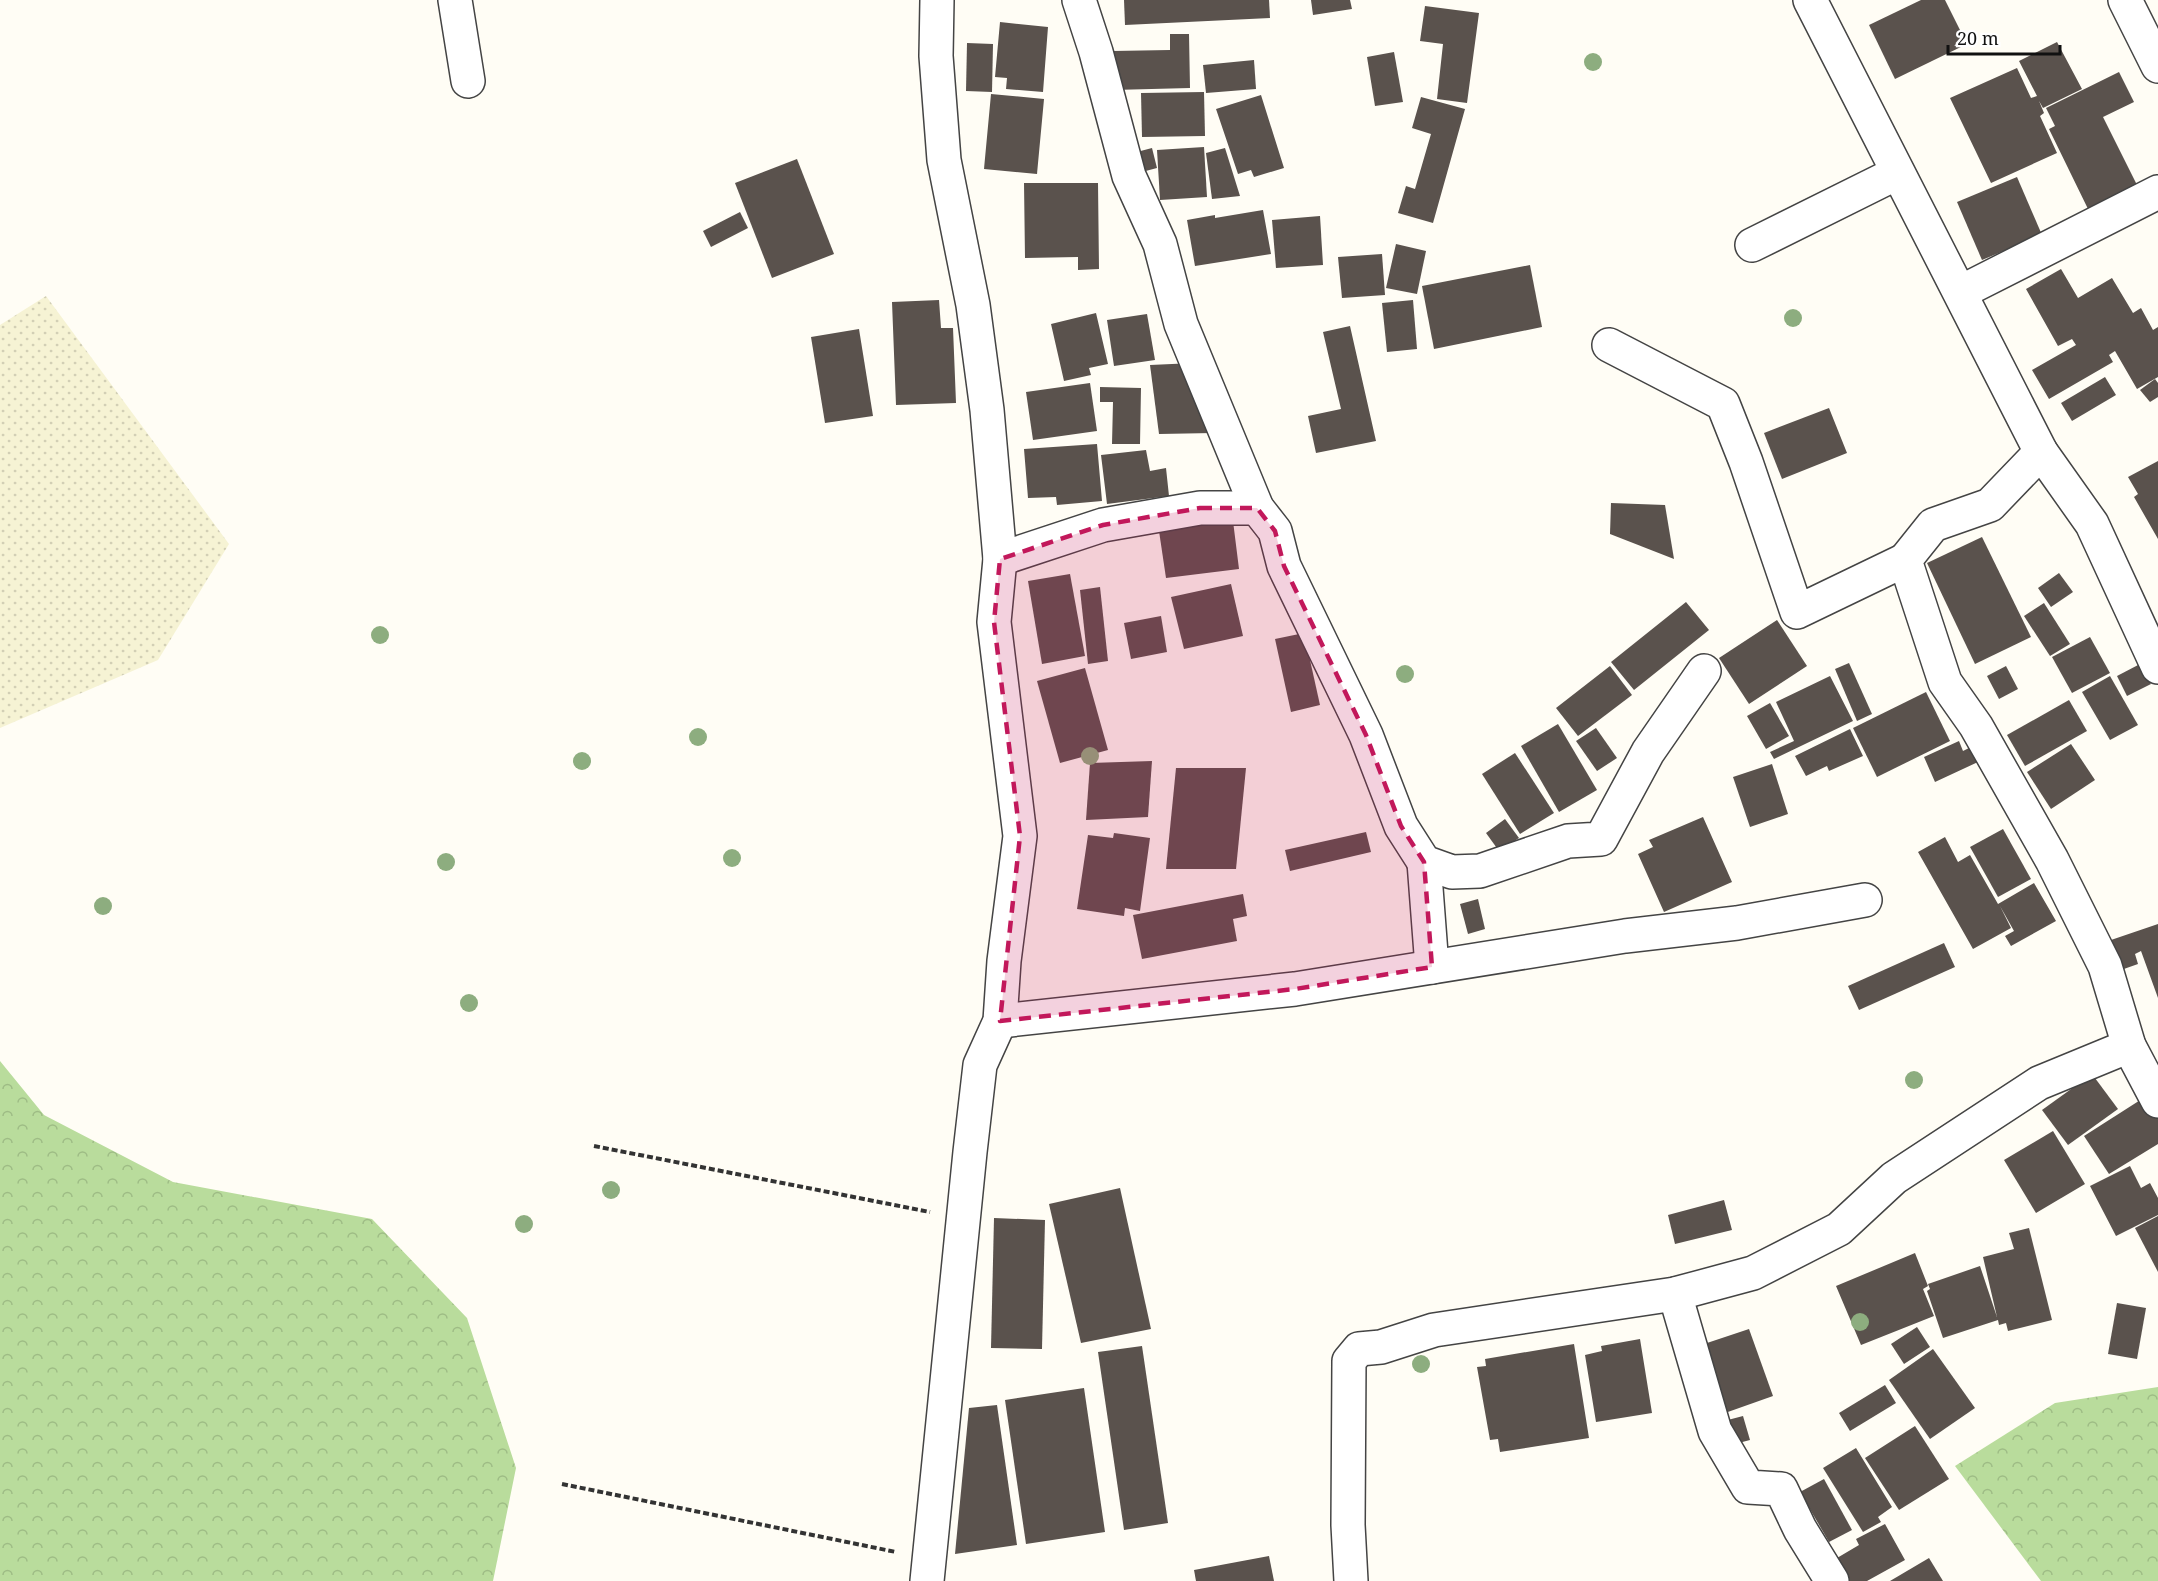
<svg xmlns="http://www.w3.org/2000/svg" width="2158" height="1581" viewBox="0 0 2158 1581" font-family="'Noto Serif',serif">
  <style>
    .farmland { fill: url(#farmland-dots) }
    .forest { fill: url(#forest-crowns) }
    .building { fill: #5a524d }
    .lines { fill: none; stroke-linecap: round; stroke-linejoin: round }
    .minor-casing { stroke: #444; stroke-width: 36 }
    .path { stroke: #333; stroke-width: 4; stroke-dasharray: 6 3; stroke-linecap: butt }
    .minor { stroke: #fff; stroke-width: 33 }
    .tree { fill: #8dad7f }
    .marked { fill: #c2185b; fill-opacity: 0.2; stroke: #c2185b; stroke-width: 4.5; stroke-dasharray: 12 8; stroke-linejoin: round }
  </style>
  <defs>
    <pattern id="farmland-dots" width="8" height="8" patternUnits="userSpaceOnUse" patternTransform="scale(1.5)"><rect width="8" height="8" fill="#f6f3d4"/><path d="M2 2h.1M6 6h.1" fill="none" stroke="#d2cfb5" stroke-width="1.8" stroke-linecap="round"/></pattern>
    <pattern id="forest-crowns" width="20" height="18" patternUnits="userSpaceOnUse" patternTransform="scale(1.5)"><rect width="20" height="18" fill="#b9dc9c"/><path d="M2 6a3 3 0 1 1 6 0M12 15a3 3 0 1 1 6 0" fill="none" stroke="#9ebc85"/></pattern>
  </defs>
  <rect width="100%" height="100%" fill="#fffdf5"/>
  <!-- farmland -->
  <path class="farmland" d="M46,296l183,248 -71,116 -158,68v-403z"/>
  <!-- forest -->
  <g class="forest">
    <path d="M0,1061l44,54 129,67 199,37 95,99 49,150 -23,113h-493z"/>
    <path d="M2158,1387v194h-117l-86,-115 100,-63z"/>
  </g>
  <!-- building -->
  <g class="building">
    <path d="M1124,0h145l1,18 -145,7z"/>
    <path d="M1311,0h39l2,9 -39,6z"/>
    <path d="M1921,0h24l22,44 -72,35 -26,-54z"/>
    <path d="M1425,6l54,7 -12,90 -30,-4 6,-55 -23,-3z"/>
    <path d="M1000,22l48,5 -5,65 -37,-3 1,-11 -12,-1z"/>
    <path d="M1170,34h19l1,54 -77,2v-39l57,-1z"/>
    <path d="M2057,42l25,47 -39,19 -4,-7 5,12 -4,3 17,37 -66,30 -41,-85 67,-30 14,30 6,-2 -18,-35z"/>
    <path d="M967,43l26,1 -1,48 -26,-1z"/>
    <path d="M1394,52l9,50 -28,4 -8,-49z"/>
    <path d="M1254,60l2,29 -50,4 -3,-28z"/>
    <path d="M2119,72l15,30 -31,15 35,70 -49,24 -40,-82 6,-3 -9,-18z"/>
    <path d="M1204,92l1,44 -63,1 -1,-44z"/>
    <path d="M991,94l53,5 -7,75 -53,-5z"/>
    <path d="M1261,95l23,73 -30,9 -3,-7 -13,4 -22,-65z"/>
    <path d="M1421,97l44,12 -32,114 -35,-10 8,-27 9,3 16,-55 -19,-6z"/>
    <path d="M1204,147l3,50 -47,3 -3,-50z"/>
    <path d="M1152,148l5,20 -19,5 -5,-20z"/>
    <path d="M1225,148l15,48 -28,3 -6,-46z"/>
    <path d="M797,159l37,95 -62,24 -37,-95z"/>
    <path d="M2017,177l25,58 -60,25 -25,-58z"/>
    <path d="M1024,183h74l1,86 -21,1v-13l-53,1z"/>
    <path d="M1263,210l8,44 -76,12 -8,-46 28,-5v3z"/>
    <path d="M740,212l8,16 -37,19 -8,-16z"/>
    <path d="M1320,216l3,49 -47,3 -4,-48z"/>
    <path d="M1396,244l30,7 -9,43 -31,-6z"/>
    <path d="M1382,254l3,41 -43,3 -4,-41z"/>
    <path d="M1530,265l12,62 -108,22 -12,-63z"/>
    <path d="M2061,269l17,29 34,-20 21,35 8,-5 12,22 5,-3v50l-21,12 -22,-38 -6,4 4,7 -64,37 -17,-29 44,-25 -4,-6 -14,7 -32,-57z"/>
    <path d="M939,300l2,28h12l3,75 -60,2 -4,-103z"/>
    <path d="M1413,300l4,49 -30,3 -5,-49z"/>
    <path d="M1096,313l12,51 -19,4 2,7 -27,6 -13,-57z"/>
    <path d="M1147,314l8,46 -41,6 -7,-46z"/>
    <path d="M1350,326l26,115 -60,12 -8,-37 33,-7 -18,-77z"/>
    <path d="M859,329l14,87 -48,7 -14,-86z"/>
    <path d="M1194,363l19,70 -54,1 -9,-69z"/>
    <path d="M2105,377l11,18 -44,26 -11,-18z"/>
    <path d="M2155,379l3,4v14l-8,5 -10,-12z"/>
    <path d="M1090,383l7,48 -64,9 -7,-48z"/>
    <path d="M1100,387l41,1 -1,56h-28l1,-42h-13z"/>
    <path d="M1829,408l18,45 -65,26 -18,-46z"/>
    <path d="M1097,444l5,57 -45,4 -1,-8 -28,1 -4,-49z"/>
    <path d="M1146,450l4,21 16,-3 3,28 -62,8 -6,-49z"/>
    <path d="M2158,461v78l-24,-42 4,-3 -10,-17z"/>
    <path d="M1611,503l54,2 9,54 -64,-25z"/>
    <path d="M1233,521l6,48 -73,9 -7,-47z"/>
    <path d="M1982,537l49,100 -56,27 -48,-101z"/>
    <path d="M2059,573l14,19 -22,15 -13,-19z"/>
    <path d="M1070,574l15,82 -43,8 -14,-83z"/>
    <path d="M1231,584l12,52 -59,13 -13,-52z"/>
    <path d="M1100,587l8,74 -20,3 -8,-74z"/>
    <path d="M1686,602l23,28 -75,60 -23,-28z"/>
    <path d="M2044,603l26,41 -20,12 -26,-40z"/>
    <path d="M1161,616l6,36 -36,7 -7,-36z"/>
    <path d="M1777,620l30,46 -58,38 -30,-46z"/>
    <path d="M1304,633l16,72 -29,7 -16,-73z"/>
    <path d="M2090,637l20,36 -38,20 -20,-36z"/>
    <path d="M1849,663l23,51 -15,7 -22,-52z"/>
    <path d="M2140,664l11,20 -24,12 -10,-20z"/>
    <path d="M1610,666l22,29 -54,41 -22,-28z"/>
    <path d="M2006,666l12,23 -19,10 -12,-23z"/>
    <path d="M1085,668l23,82 -48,13 -23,-82z"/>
    <path d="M1830,676l23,45 -79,38 -4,-7 24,-11 -18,-39z"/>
    <path d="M2110,676l28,49 -28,15 -28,-48z"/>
    <path d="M1926,692l24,49 -73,36 -24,-49z"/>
    <path d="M2069,700l18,31 -62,35 -18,-31z"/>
    <path d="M1770,703l19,33 -23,13 -19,-33z"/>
    <path d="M1558,724l39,66 -38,22 -38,-66z"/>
    <path d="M1596,728l21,30 -20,13 -21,-30z"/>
    <path d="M1850,729l13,27 -34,15 -2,-5 -21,10 -11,-20z"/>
    <path d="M1959,741l4,10 8,-4 7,15 -43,20 -11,-25z"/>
    <path d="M2071,744l24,36 -44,29 -24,-37z"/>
    <path d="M1515,753l39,60 -34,21 -38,-60z"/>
    <path d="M1152,761l-4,56 -62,3 4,-57z"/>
    <path d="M1772,764l16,50 -38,13 -17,-50z"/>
    <path d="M1176,768h70l-10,101h-70z"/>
    <path d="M1703,817l29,65 -68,30 -26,-58 15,-7 -4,-7z"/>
    <path d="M1505,819l14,19 -20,13 -13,-18z"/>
    <path d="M2003,829l28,50 -33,18 -28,-50z"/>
    <path d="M1366,832l5,20 -81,19 -5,-21z"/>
    <path d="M1114,833l36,5 -10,73 -15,-3 -1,8 -47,-7 11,-74 25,3z"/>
    <path d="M1945,837l13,25 12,-7 28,49 36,-21 22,38 -45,25 -6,-10 9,-5 -14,-25 11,22 -38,21 -55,-97z"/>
    <path d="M1243,894l4,22 -14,3 4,22 -95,18 -9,-44z"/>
    <path d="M1478,899l7,30 -17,5 -8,-30z"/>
    <path d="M2158,924v74l-17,-47 -6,3 3,10 -17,6 -10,-30z"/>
    <path d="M1944,943l11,24 -96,43 -11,-24z"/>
    <path d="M2092,1074l26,35 -50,36 -26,-35z"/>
    <path d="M2145,1097l13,20v27l-49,30 -25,-38z"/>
    <path d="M2053,1131l32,53 -49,29 -32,-53z"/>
    <path d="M2130,1166l11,22 9,-5 8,15v17l-42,21 -26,-50z"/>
    <path d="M1120,1188l31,141 -70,14 -32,-139z"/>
    <path d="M1724,1200l8,30 -57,14 -7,-29z"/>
    <path d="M2158,1216v56l-23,-44z"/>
    <path d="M994,1218l51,2 -3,129 -51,-1z"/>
    <path d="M2029,1228l23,92 -44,11 -2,-8 -7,2 -1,-5 -55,18 -16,-47 3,-2 -2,-5 52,-18 17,51 -14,-60 31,-8 -5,-16z"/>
    <path d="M1915,1253l13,33 -5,3 11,27 -73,29 -25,-59z"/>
    <path d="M2117,1303l29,5 -9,51 -29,-5z"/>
    <path d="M1917,1327l13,20 -26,17 -13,-20z"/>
    <path d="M1749,1329l24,67 -48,17 -24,-68z"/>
    <path d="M1640,1339l12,74 -56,9 -11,-67 17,-4 -1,-5z"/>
    <path d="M1574,1344l15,94 -89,14 -2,-13 -8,1 -13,-73 9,-1 -1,-7z"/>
    <path d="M1142,1346l26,177 -44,7 -26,-178z"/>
    <path d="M1933,1349l42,59 -45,31 -41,-59z"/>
    <path d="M1885,1385l11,18 -46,28 -11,-18z"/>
    <path d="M1084,1388l21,144 -79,12 -21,-144z"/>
    <path d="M997,1405l20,140 -62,9 14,-146z"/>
    <path d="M1743,1416l7,24 -19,5 -7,-24z"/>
    <path d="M1915,1426l34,53 -50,31 -34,-52z"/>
    <path d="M1856,1448l36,59 -14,10 3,5 -18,10 -40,-64z"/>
    <path d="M1824,1479l28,51 -23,12 -29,-50z"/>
    <path d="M1885,1524l20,36 -38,21h-17l-13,-23 22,-13 -3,-6z"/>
    <path d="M1269,1556l5,25h-78l-2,-11z"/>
    <path d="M1929,1558l14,23h-53z"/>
  </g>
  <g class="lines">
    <!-- minor casing -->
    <g class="minor-casing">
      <g id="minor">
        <path d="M455,0l13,81"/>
        <path d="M1079,0l17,52 33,124 31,68 21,80 76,184 18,23 9,35 82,169 35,91 23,36 28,10 28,-1 88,-30 33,-2 47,-87 56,-81"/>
        <path d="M1810,0l231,452 51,72 66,143"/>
        <path d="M2125,0l33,66"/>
        <path d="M1752,245l145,-72"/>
        <path d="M1961,292l197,-100"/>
        <path d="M1609,345l114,59 23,58 51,150 108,-52"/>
        <path d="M2041,452l-51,53 -57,20 -28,35 40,122 31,44 76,134 53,106 24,80 29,55"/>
        <path d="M1000,559l103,-34 97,-17h57"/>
        <path d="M1424,862l8,105"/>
        <path d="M1000,1021l295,-32 330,-53 112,-13 128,-23"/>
        <path d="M1675,1294l40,137 33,56 33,2 19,40 32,52"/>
        <path d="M927,1581l43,-429 10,-87 20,-44 4,-60 16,-125 -26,-214 6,-63 -13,-149 -14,-105 -29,-145 -8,-104 1,-56"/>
        <path d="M1351,1581l-3,-56 1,-164 10,-12 22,-2 53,-17 241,-36 78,-21 86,-44 55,-51 145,-95 90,-37"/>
      </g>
    </g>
    <!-- path -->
    <g class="path">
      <path d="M594,1146l336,66"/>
      <path d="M562,1484l334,68"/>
    </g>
    <!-- minor -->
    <use href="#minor" class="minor"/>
  </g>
  <!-- trees -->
  <g class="tree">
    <circle cx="1593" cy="62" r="9"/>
    <circle cx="1793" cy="318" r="9"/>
    <circle cx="380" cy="635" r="9"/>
    <circle cx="1405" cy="674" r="9"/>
    <circle cx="698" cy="737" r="9"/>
    <circle cx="1090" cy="756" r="9"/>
    <circle cx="582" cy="761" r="9"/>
    <circle cx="732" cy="858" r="9"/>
    <circle cx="446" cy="862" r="9"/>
    <circle cx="103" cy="906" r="9"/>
    <circle cx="469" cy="1003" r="9"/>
    <circle cx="1914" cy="1080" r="9"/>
    <circle cx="611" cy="1190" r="9"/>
    <circle cx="524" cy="1224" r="9"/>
    <circle cx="1860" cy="1322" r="9"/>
    <circle cx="1421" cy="1364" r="9"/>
  </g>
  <!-- marked area -->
  <path class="marked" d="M1200,508h57l18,23 9,35 82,169 35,91 23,36 8,105 -137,22 -295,32 20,-185 -26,-214 6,-63 103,-34z"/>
  <!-- scale -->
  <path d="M1948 45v9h112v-9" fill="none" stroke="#111111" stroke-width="3"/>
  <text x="1957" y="45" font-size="18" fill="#111111" stroke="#ffffff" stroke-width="4.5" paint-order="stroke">20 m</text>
</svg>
